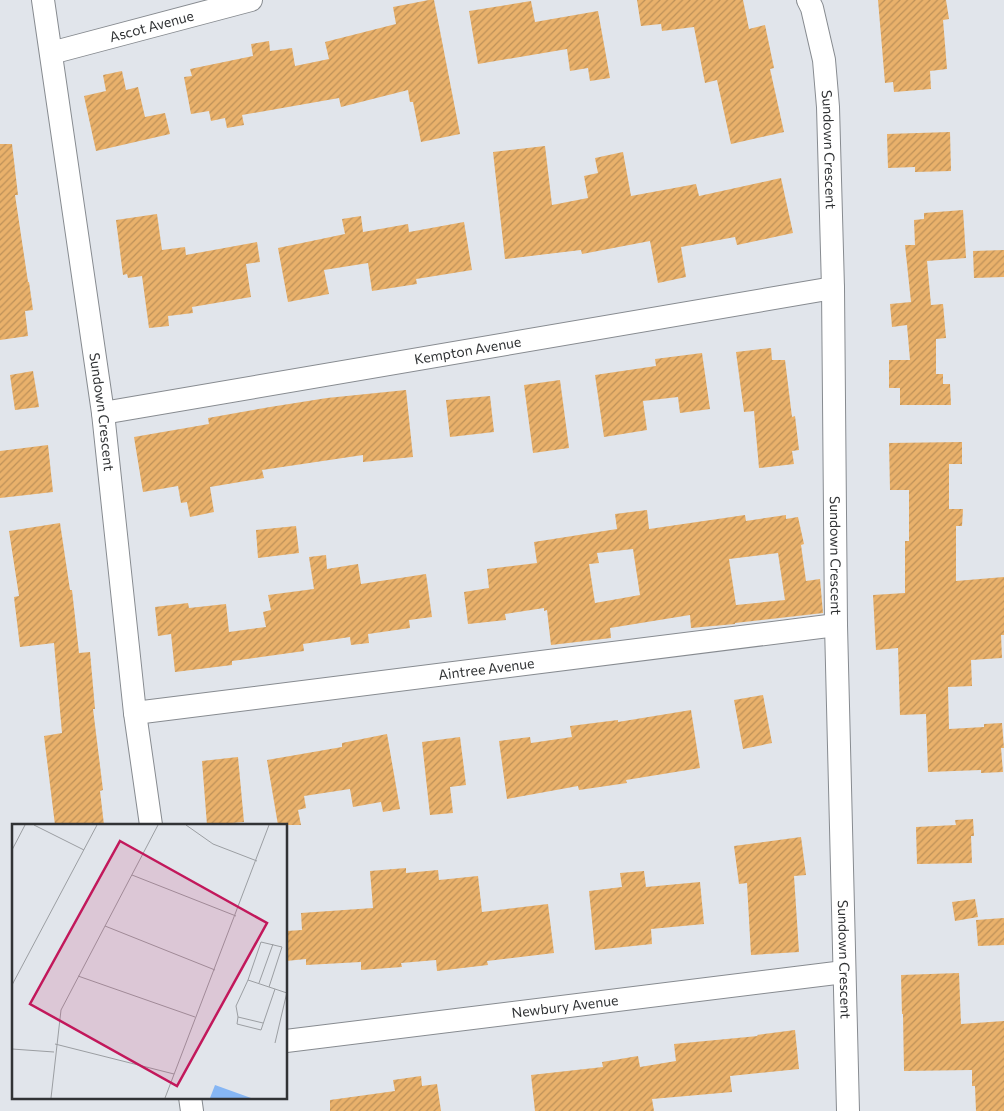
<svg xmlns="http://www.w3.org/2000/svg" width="1004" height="1111" viewBox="0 0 1004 1111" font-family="Commissioner,sans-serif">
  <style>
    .building { fill: url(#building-hatch); fill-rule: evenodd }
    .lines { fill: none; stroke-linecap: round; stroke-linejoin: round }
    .minor-casing { stroke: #878b90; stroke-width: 24 }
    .minor { stroke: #fff; stroke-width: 22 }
    .labels { text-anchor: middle; stroke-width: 5; stroke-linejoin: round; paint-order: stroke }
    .street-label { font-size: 14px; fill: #313335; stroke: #fff }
    .inset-road { fill: none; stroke: #9b9ea2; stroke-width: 1 }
    .view { fill: #c2185b; fill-opacity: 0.15; stroke: #c2185b; stroke-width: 2.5 }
    .inset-edge { fill: none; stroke: #313335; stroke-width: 2.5 }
  </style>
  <defs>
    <pattern id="building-hatch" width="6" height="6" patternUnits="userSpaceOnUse" patternTransform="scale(1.25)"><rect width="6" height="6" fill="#e9b16b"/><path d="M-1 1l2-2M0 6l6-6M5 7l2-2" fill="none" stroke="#bd9159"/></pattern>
  </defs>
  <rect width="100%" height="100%" fill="#e1e5eb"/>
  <!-- building -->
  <g class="building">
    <path d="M429,0h5l26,134 -39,8 -8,-40h-3l-2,-12 -67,17 -2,-9 -97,17 2,10 -17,3 -2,-10 -14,3 -2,-10 -18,3 -7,-37 8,-1 -2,-7 63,-13 -2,-12 18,-3 1,10 22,-3 3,18 34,-7 -4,-17 71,-18 -3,-17z"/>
    <path d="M637,0h106l6,29 16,-4 9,43 -4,1 14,63 -53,12 -14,-64 -12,3 -11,-56 -32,4 -1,-7 -20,2z"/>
    <path d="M878,0h68l3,19 -6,1 4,49 -17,2 1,18 -37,3 -1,-10 -8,1z"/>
    <path d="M531,1l4,21 63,-11 12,67 -20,3 -2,-13 -18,3 -3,-22 -89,15 -9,-53z"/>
    <path d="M122,71l4,19 12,-3 7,30 20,-4 5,21 -74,17 -12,-55 22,-5 -3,-16z"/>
    <path d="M950,132l1,39 -36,1v-5l-27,1 -1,-34z"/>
    <path d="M0,144h12l6,51h-3l13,87h1l4,28 -8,1 3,25 -28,4z"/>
    <path d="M545,146l7,59 36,-7 -4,-22 14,-3 -3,-15 28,-6 8,44 65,-12 3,12 82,-18 12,55 -56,12 -2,-8 -54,10 5,30 -28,6 -8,-42 -68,13 -1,-4 -76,9 -12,-107z"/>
    <path d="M963,210l3,48 -39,3 4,44 12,-1 3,34 -10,1v35h7v10h7l1,21h-51v-17h-11v-28h21l-3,-35 -15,2 -2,-23 21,-2 -6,-57h10l-1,-25 10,-1v-6z"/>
    <path d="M157,214l5,36 23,-3 1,8 71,-13 3,20 -14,2 5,33 -59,10 1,6 -25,3 1,10 -20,2 -7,-52 -14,2 -1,-4 -4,1 -7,-55z"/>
    <path d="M361,216l2,16 45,-8 1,8 55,-10 8,48 -56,9 1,5 -45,7 -4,-28 -44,7 5,24 -41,8 -10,-54 67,-14 -3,-15z"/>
    <path d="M1004,250v27l-30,1 -1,-27z"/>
    <path d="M771,348l1,12h13l7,57 3,-1 4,34 -7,1 2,13 -35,4 -5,-57 -10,1 -8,-60z"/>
    <path d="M702,353l8,56 -30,4 -2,-16 -35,4 4,29 -43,7 -9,-62 61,-9 -1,-7z"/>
    <path d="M33,371l6,36 -24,3 -5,-35z"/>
    <path d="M560,380l9,68 -36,5 -9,-68z"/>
    <path d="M406,390l7,67 -50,5v-7l-101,15 2,8 -54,9 4,25 -24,5 -3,-15 -6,1 -3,-17 -35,6 -9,-55 75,-13 -1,-6 62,-11 57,-9z"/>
    <path d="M490,396l4,36 -44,5 -4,-37z"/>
    <path d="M962,442v22h-13v45h14l-1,17h-6v55l48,-4v58h-3l1,23 -31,2 1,26 -24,1 1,42 35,-2v-3l18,-1 2,25h-3l2,24 -22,1v-3l-53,2 -2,-58 -26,1 -2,-67 -22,2 -3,-55 32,-2v-52h4v-51h-19l-1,-47z"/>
    <path d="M48,445l5,47 -53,6v-47z"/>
    <path d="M647,510l2,19 96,-14 1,6 40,-6v4l12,-2 6,27 -3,1 5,36 14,-2 3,34 -88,10v1l-44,4 -1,-13 -80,13 1,10 -60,7 -4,-35 -3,1v-3l-39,6 1,6 -38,4 -4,-32 25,-4 -2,-19 50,-6 -3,-21 83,-13 -2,-15zM633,549l7,46 -45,8 -6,-39 10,-1 -2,-10zM778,553l7,47 -49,5 -7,-46z"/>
    <path d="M60,523l10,67h2l7,63 11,-1 5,57h-2l10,81 -3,1 4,34h-49l-11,-89 18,-3 -8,-90 -34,4 -6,-50 5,-1 -10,-65z"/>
    <path d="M296,526l3,27 -41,5 -2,-28z"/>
    <path d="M326,555l1,14 31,-5 3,20 65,-10 6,43 -23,3 1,8 -42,6 1,9 -18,2 -1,-8 -47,7 1,7 -72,10v4l-57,7 -4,-38 -13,2 -3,-29 33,-4 1,5 37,-4 3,28 37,-5 -3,-15 8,-2 -3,-15 46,-6 -5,-32z"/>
    <path d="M763,695l9,48 -29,6 -9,-49z"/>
    <path d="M691,710l9,58 -74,12 1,3 -48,7 -1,-4 -71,13 -8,-58 31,-4 1,6 41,-6 -2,-11 48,-6v2z"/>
    <path d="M387,734l13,75 -17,3 -2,-10 -28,5 -3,-18 -46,7 2,12 -8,2 3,15h-23l-11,-65 75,-13v-4z"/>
    <path d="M460,737l6,48 -16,2 3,26 -23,2 -8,-73z"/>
    <path d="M238,757l6,65 -37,3 -5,-64z"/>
    <path d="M973,819l1,17h-3l1,27 -55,1 -1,-37 40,-2 -1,-5z"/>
    <path d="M801,837l5,38 -12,1 5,76 -48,3 -4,-72 -8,1 -5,-38z"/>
    <path d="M406,868v5l32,-3 1,10 39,-4 4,36 66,-8 6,49 -67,8 1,4 -51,6 -1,-11 -35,3 1,4 -41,3v-8l-55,3v-6l-20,2v-30l16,-1 -1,-17 72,-5 -3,-37z"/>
    <path d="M644,871l2,16 54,-5 4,42 -53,5 1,15 -57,6 -6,-59 33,-4 -2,-14z"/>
    <path d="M975,899l3,18 -23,4 -3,-19z"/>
    <path d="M1004,918v27l-26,1 -2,-26z"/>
    <path d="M959,973l2,51 43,-3v90h-28l-1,-25h-3v-16l-68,1 -1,-57h-1l-1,-39z"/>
    <path d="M795,1030l4,39 -69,7 2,16 -80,7 2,12h-119l-4,-36 72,-8 -1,-5 36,-6 2,11 36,-6 -2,-17 84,-8 -1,-1z"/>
    <path d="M421,1076l1,10 15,-2 4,27h-111v-11l65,-9 -2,-11z"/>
  </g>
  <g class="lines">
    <!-- minor casing -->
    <g class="minor-casing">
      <g id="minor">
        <path id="s1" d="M43,0l60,413 32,300 16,112"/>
        <path id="s2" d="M808,0l4,8 12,52 4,47 5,181 3,337 12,486"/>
        <path id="s3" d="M51,53l200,-53"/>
        <path id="s4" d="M103,413l730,-125"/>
        <path id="s5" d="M135,713l701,-88"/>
        <path id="s6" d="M286,1041l558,-69"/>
        <path d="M190,1097l2,14"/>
      </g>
    </g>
    <!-- minor -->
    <use href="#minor" class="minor"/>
  </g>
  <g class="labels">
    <!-- street labels -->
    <g class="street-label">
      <text dy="5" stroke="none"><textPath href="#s3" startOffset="104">Ascot Avenue</textPath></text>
      <text dy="5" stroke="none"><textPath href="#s2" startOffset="152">Sundown Crescent</textPath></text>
      <text dy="5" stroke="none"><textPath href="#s4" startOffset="370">Kempton Avenue</textPath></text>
      <text dy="5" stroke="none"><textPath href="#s1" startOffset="416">Sundown Crescent</textPath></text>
      <text dy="5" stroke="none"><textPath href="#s2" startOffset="558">Sundown Crescent</textPath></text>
      <text dy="5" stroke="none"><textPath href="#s5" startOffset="354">Aintree Avenue</textPath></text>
      <text dy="5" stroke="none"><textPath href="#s2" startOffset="962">Sundown Crescent</textPath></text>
      <text dy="5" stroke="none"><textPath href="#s6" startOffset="281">Newbury Avenue</textPath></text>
    </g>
  </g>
  <!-- overview -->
  <g transform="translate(12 824)">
    <rect width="275" height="275" fill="#e1e5eb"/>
    <path d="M203,261l36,13h-41z" fill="#86b6f4"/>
    <path class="inset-road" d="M22,1l50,25M174,1l27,19 44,17M0,26l13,-25M120,51l104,41M93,102l110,44M66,152l117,41M236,156l13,-38 21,5 -13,40M247,159l14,-39M0,161l85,-160M226,193l-1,7 24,6 14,-41 12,4M251,199l-25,-6 -2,-11 12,-26 27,9M263,219l12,-51M43,220l119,30M0,225l42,3M39,274l10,-88 97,-185M153,274l104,-273"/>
    <path class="view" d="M108,17l147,82 -90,163 -147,-82z"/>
    <rect width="275" height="275" class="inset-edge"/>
  </g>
</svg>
